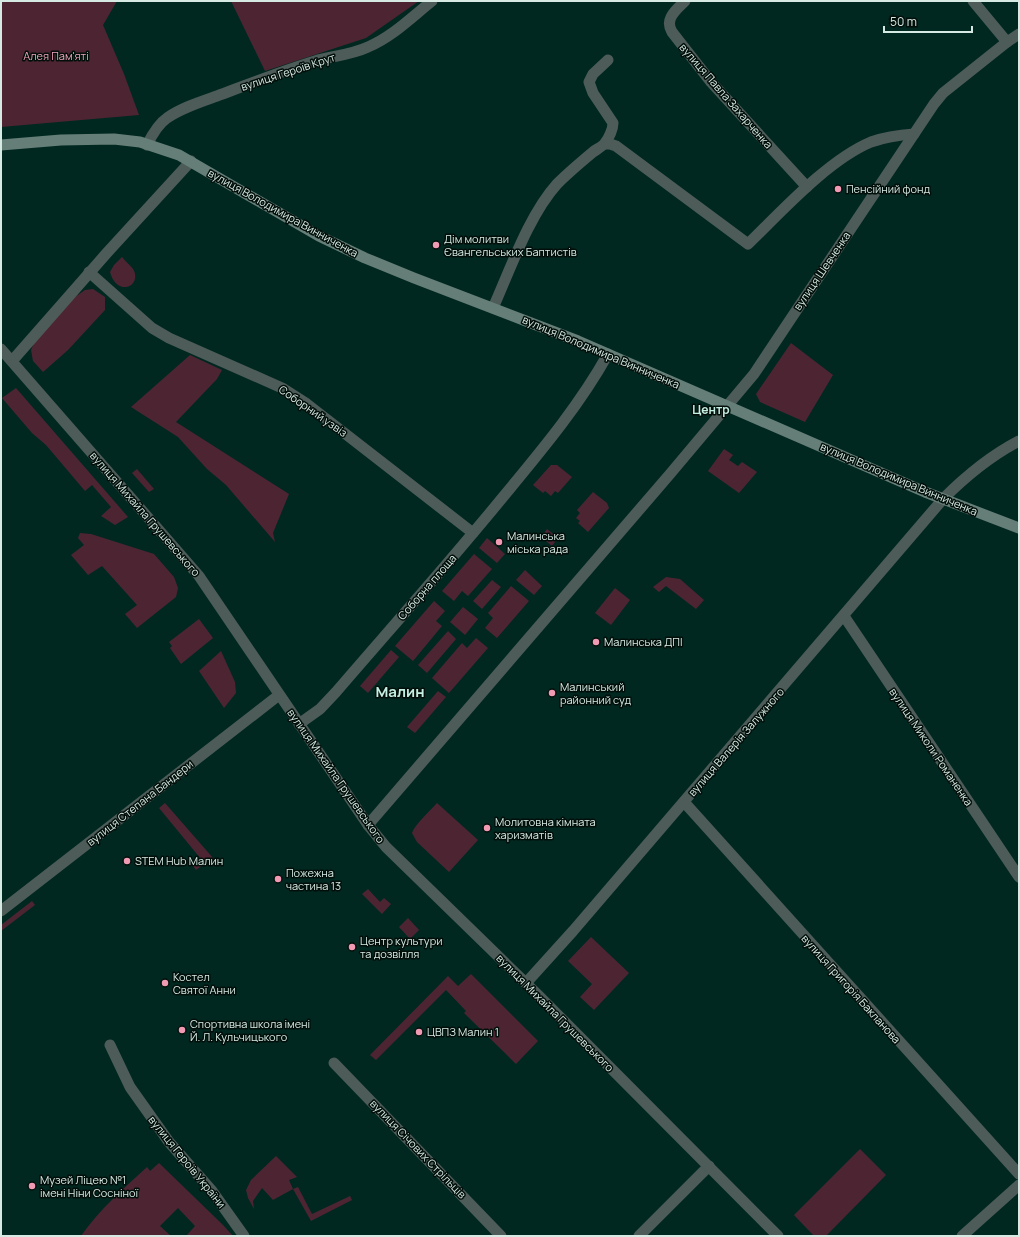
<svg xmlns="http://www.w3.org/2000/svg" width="1020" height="1237" viewBox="0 0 1020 1237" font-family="Manrope,sans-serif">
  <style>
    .green { fill: #4d2432 }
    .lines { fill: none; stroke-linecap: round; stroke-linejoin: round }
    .minor { stroke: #4d5c58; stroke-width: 11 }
    .tertiary { stroke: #4d5c58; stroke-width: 11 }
    .secondary { stroke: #657e77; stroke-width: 11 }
    .poi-dot { fill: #f09ab4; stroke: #020e0a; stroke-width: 1.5 }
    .labels { text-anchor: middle; stroke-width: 3; stroke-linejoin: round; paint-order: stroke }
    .park-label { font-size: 11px; fill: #f1a5bb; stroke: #020e0a }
    .street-label { font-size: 11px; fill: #d6eae3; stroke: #020e0a }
    .poi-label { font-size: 11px; fill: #d6eae3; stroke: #020e0a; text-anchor: start }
    .neighbourhood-label { font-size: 12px; font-weight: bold; fill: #c5efe2; stroke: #020e0a }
    .district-label { font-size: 15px; font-weight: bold; fill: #c5efe2; stroke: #020e0a }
  </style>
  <rect width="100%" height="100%" fill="#012820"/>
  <!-- green -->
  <g class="green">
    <path d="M1,1h116l-14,24 21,49 15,41 -138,12z"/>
    <path d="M231,1h188l-53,37 -101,33z"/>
    <path d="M122,257c3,4 8,8 11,12 10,17 -16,29 -23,3l4,-7z"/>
    <path d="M93,289l12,8v13l-37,40 -25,22 -10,-11 -2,-11 7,-16 37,-37 10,-7z"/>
    <path d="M791,343l42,32 -28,47 -45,-20 -4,-8z"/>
    <path d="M190,355l32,15 -5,9 -41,43 113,72 -16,39 2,9 -49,-57 -19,-16 -29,-32 -47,-30z"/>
    <path d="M16,388l112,129 -13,8 -14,-9 10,-9 -19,-22 -7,6 -39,-46 -14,-12 -30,-35z"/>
    <path d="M724,449l9,6 -4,5 9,6 4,-4 15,10 -18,21 -31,-22z"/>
    <path d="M551,465h6l15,12 -14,16 -3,-2 -4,5 -6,-5 -2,2 -10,-8z"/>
    <path d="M137,469l17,20 -5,3 -17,-19z"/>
    <path d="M593,492l14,11 2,5 -21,24 -10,-9 2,-2 -4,-3 4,-5 -3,-3z"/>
    <path d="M547,529l11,9 -6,8 -11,-9z"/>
    <path d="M80,533l11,1 63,20 20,23 4,11 -2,9 -39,31 -12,-14 12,-9 -35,-39 -14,9 -17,-20 13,-10 -6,-7z"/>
    <path d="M487,538l18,16 -8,9 -18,-15z"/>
    <path d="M474,554l18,15 -24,27 -6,-5 -8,10 -12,-10z"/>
    <path d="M525,570l17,16 -8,9 -18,-15z"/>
    <path d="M666,577l14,2 24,21 -8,9 -30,-23 -7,6 -6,-5z"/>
    <path d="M492,580l9,7 -19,22 -9,-8z"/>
    <path d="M511,586l18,15 -32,37 -12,-10 8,-10 -5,-5z"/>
    <path d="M615,588l15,12 -19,25 -16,-12z"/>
    <path d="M434,601l11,10 -9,10 6,5 -29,35 -18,-15z"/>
    <path d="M463,607l15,12 -13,16 -15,-13z"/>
    <path d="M199,619l14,19 -32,26 -11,-16 2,-2 -3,-4z"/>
    <path d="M448,631l8,8 -29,34 -9,-8z"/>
    <path d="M476,638l12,10 -39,45 -17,-15 30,-35 5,5z"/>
    <path d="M391,650l8,7 -31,36 -8,-7z"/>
    <path d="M221,651l14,31 1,11 -12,15 -25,-37z"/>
    <path d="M438,691l8,6 -31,36 -8,-6z"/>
    <path d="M165,803l48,55 -17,12 -3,-4 8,-7 -42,-51z"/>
    <path d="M437,803l41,37 -29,32 -32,-30 -5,-9c3,-9 18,-22 25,-30z"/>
    <path d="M368,889l12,13 4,-4 7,6 -9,10 -20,-20z"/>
    <path d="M32,901l3,4 -34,26v-6z"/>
    <path d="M408,918l11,12 -9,9 -11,-12z"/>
    <path d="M591,937l38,36 -35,37 -14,-13 12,-13 -24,-23z"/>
    <path d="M471,974l67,67 -22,23 -52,-51 2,-2 -20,-21 -70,70 -6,-5 78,-79 10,10z"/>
    <path d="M860,1149l26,26 -60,61h-12l-20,-21z"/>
    <path d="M276,1156l21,21 -8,3 4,9 5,-2 14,27 36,-17 2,-1 2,4 -41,21 -18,-32 -20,11 -11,-12 -9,13 1,8 -6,-11 -2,-8 5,-10z"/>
    <path d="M159,1163l64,62 10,11h-47l9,-10 -17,-18 -18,18 11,10h-90c18,-26 43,-48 66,-69l3,4z"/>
  </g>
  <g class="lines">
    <!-- minor -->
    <g class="minor">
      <path d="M685,1c-9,9 -21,18 -13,31l39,50 96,105"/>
      <path d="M973,1l34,41"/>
      <path d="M605,144h5l6,2 132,98c34,-33 80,-84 123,-102 14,-5 28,-7 43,-8"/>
      <path d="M147,145c5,-10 11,-21 20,-27 14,-10 33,-16 50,-22 32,-12 65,-25 98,-35 17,-5 36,-6 53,-14 24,-10 44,-30 64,-46"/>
      <path d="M89,272l63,56 17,10 113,50 25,16 166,129"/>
      <path d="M493,308c17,-38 36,-93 64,-124 11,-11 24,-22 36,-32 4,-3 10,-6 12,-9 4,-5 8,-14 8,-20l-20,-30 -4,-11 4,-8 15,-14"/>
      <path d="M12,361l93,-106 86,-94"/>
      <path d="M844,616l175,261"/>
      <path d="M684,802l335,372"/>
      <path d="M526,983l47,-52 370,-432c23,-23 47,-43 76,-58"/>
      <path d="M110,1045l20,42 39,55 43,49 32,45"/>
      <path d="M334,1063l167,173"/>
      <path d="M639,1236l70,-70"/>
      <path d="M962,1236l57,-51"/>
    </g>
    <!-- tertiary -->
    <g class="tertiary">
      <path d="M1,349l198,227 169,249 18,22 153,149 239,240"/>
      <path d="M299,724l21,-15 16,-17c56,-65 113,-129 167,-195 38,-46 76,-91 105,-143"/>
      <path d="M368,825l302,-351 84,-100 180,-270 9,-11 64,-51 12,-8"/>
      <path d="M1,911l278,-216"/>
    </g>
    <!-- secondary -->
    <path class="secondary" d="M1,145l60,-5 53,-1 26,3 39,13 140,81 46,22 49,20 164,63 347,151 94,36"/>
  </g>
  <!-- markers -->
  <g class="poi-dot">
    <circle cx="838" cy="189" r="4"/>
    <circle cx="436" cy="245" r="4"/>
    <circle cx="499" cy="542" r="4"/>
    <circle cx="596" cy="642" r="4"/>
    <circle cx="552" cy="693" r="4"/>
    <circle cx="487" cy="828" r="4"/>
    <circle cx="127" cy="861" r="4"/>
    <circle cx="278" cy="879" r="4"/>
    <circle cx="352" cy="947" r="4"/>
    <circle cx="165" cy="983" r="4"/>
    <circle cx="182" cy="1030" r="4"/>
    <circle cx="419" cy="1032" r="4"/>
    <circle cx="32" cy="1186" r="4"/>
  </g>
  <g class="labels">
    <!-- park labels -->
    <g class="park-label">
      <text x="56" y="60">Алея Пам'яті</text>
    </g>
    <!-- street labels -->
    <g class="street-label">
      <text transform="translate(288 72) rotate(-18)" y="4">вулиця Героїв Крут</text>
      <text transform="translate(726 96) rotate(49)" y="4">вулиця Павла Захарченка</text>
      <text transform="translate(283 213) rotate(29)" y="4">вулиця Володимира Винниченка</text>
      <text transform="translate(822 271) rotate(-56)" y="4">вулиця Шевченка</text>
      <text transform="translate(601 352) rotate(23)" y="4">вулиця Володимира Винниченка</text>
      <text transform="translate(313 411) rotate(35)" y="4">Соборний узвіз</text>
      <text transform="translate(899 479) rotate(23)" y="4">вулиця Володимира Винниченка</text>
      <text transform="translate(145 514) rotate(49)" y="4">вулиця Михайла Грушевського</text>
      <text transform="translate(427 587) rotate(-49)" y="4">Соборна площа</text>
      <text transform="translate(736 742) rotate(-49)" y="4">вулиця Валерія Залужного</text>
      <text transform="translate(931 747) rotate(56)" y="4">вулиця Миколи Романенка</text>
      <text transform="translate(336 776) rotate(55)" y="4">вулиця Михайла Грушевського</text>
      <text transform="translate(140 803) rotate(-38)" y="4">вулиця Степана Бандери</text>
      <text transform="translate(851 989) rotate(48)" y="4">вулиця Григорія Бакланова</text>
      <text transform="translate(555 1013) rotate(45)" y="4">вулиця Михайла Грушевського</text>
      <text transform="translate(418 1149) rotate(46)" y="4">вулиця Січових Стрільців</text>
      <text transform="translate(187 1162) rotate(51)" y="4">вулиця Героїв України</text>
    </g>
    <!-- poi labels -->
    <g class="poi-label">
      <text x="846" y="193">Пенсійний фонд</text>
      <text x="444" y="243">Дім молитви<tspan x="444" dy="13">Євангельських Баптистів</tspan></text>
      <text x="507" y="540">Малинська<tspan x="507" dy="13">міська рада</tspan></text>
      <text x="604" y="646">Малинська ДПІ</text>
      <text x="560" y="691">Малинський<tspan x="560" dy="13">районний суд</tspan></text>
      <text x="495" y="826">Молитовна кімната<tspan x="495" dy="13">харизматів</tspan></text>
      <text x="135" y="865">STEM Hub Малин</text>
      <text x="286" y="877">Пожежна<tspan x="286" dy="13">частина 13</tspan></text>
      <text x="360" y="945">Центр культури<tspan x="360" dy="13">та дозвілля</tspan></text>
      <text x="173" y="981">Костел<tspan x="173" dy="13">Святої Анни</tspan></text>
      <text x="190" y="1028">Спортивна школа імені<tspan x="190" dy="13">Й. Л. Кульчицького</tspan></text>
      <text x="427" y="1036">ЦВПЗ Малин 1</text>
      <text x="40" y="1184">Музей Ліцею №1<tspan x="40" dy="13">імені Ніни Сосніної</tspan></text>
    </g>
    <!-- neighbourhood labels -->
    <g class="neighbourhood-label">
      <text x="711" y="414">Центр</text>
    </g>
    <!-- district labels -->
    <g class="district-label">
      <text x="400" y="697">Малин</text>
    </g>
  </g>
  <!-- border -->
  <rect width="1020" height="1237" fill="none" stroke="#d6eae3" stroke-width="4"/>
  <!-- scale -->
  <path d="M884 26v6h88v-6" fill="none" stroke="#d6eae3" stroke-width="2"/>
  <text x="890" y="26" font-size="12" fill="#d6eae3" stroke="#020e0a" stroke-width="3" paint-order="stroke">50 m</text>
</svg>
